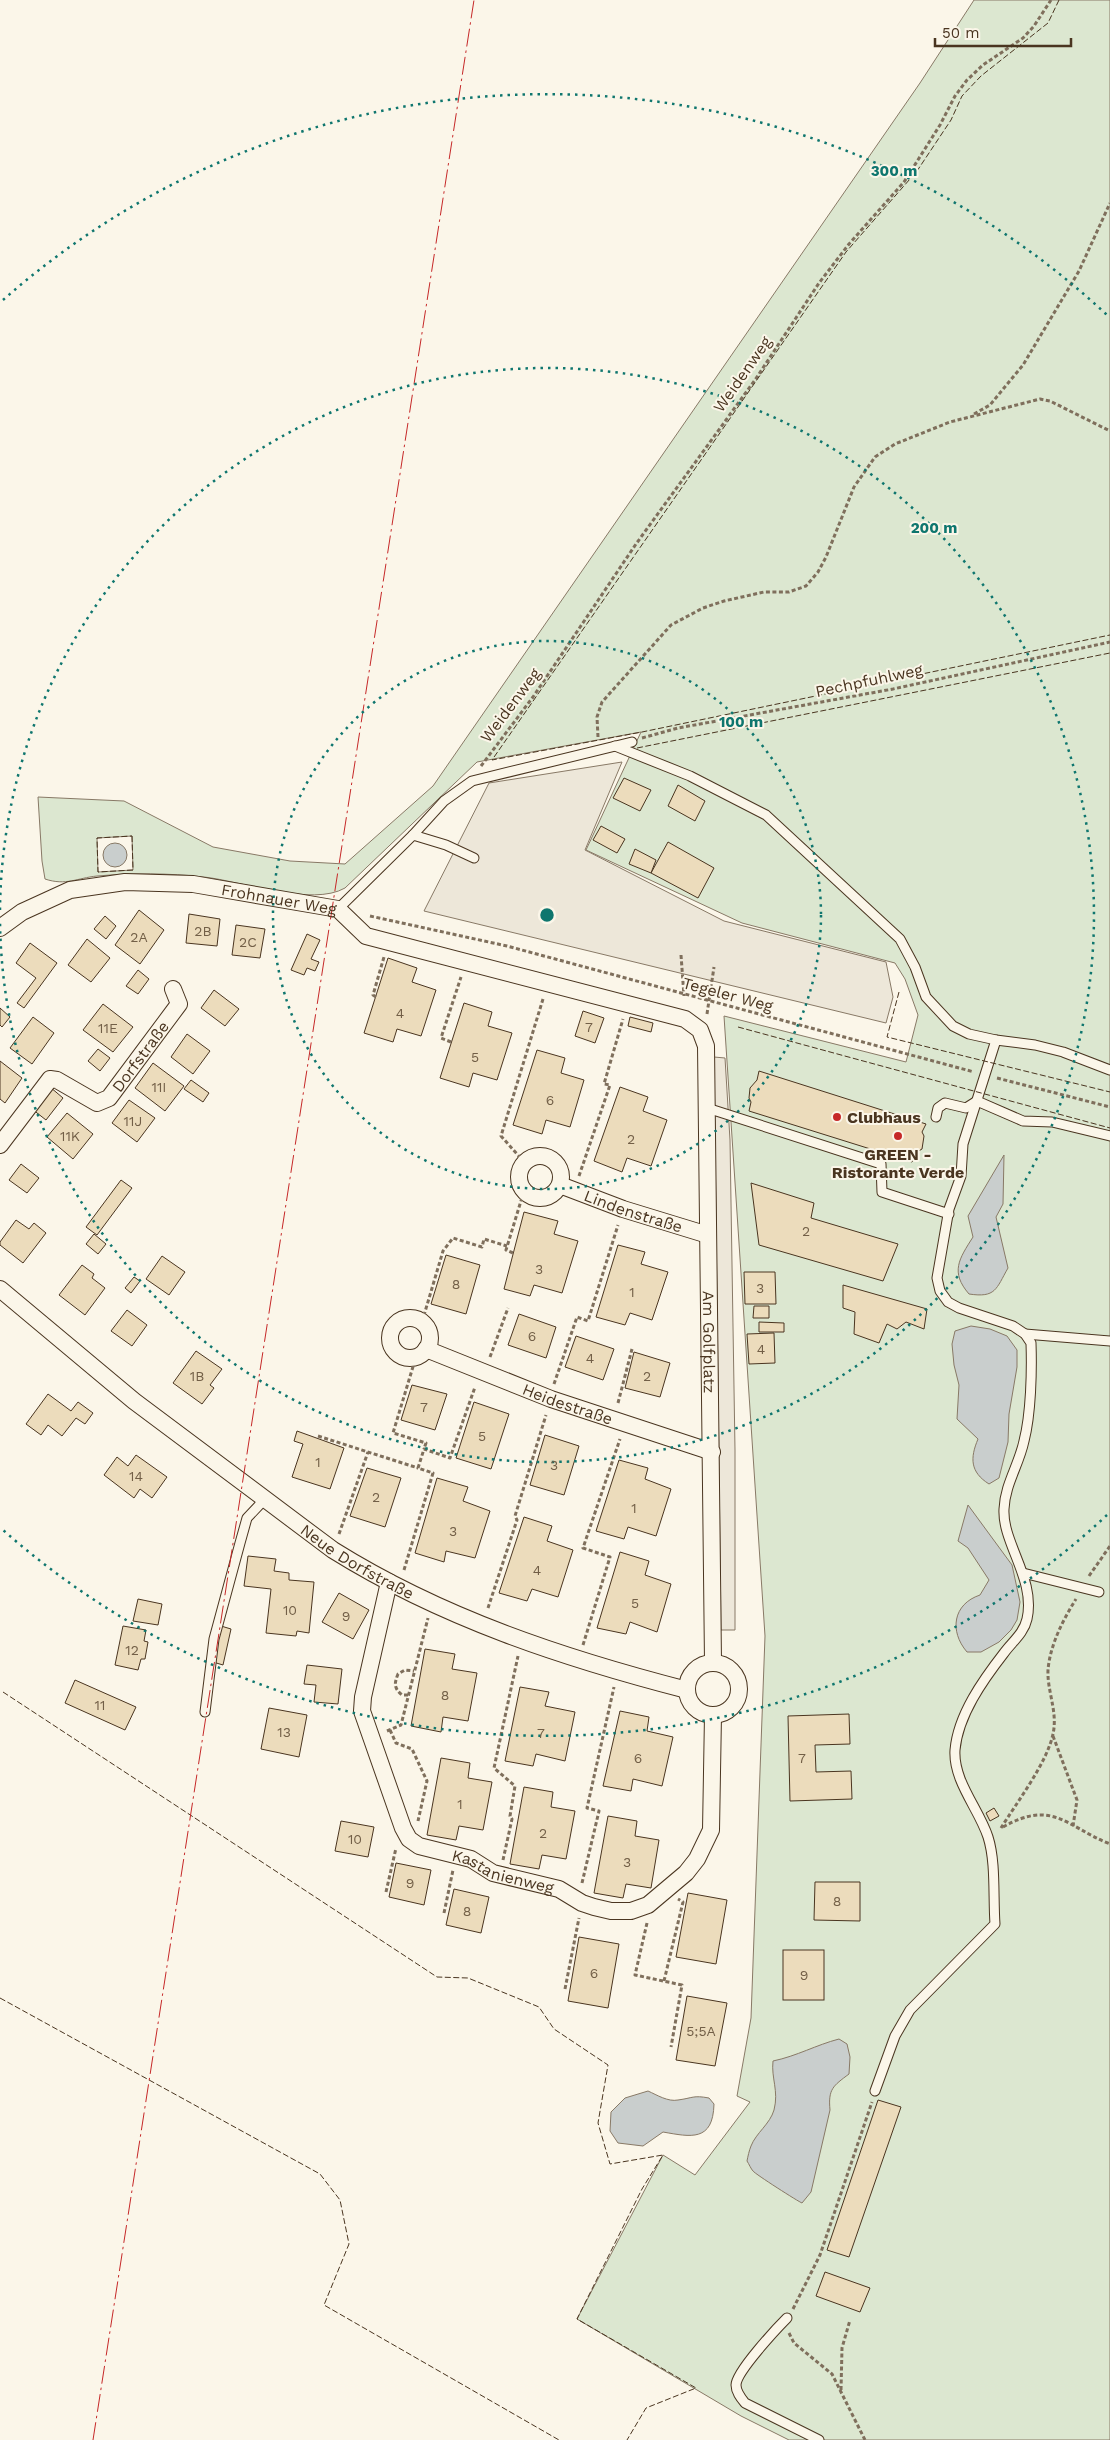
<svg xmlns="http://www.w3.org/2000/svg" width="1110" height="2440" viewBox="0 0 1110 2440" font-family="'Work Sans',sans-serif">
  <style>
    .green { fill: #dce7d0; stroke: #887966; fill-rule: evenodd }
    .parking { fill: #ede7d9; stroke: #887966 }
    .water { fill: #c9cecd; stroke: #887966 }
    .building { fill: #ecdcbc; stroke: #4a3520 }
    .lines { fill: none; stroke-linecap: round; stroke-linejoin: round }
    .service-casing { stroke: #4a3520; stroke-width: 11 }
    .minor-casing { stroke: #4a3520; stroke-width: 18 }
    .path { stroke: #7f6f5c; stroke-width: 3; stroke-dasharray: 4 2.5; stroke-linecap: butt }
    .service { stroke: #fbf6e9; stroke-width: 9 }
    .minor { stroke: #fbf6e9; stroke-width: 16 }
    .fence { stroke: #4a3520; stroke-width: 1; stroke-dasharray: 6 2.5; stroke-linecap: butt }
    .power { stroke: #c62828; stroke-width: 1; stroke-dasharray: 18 4 2.5 4; stroke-linecap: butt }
    .ring { fill: none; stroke: #0f766e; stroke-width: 2.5; stroke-dasharray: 2.5 5 }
    .poi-dot { fill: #c62828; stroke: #fbf6e9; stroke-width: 2 }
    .labels { text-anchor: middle; stroke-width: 4; stroke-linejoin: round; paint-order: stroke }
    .number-label { font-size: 14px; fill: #725f47 }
    .street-label { font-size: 16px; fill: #4a3520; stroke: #fbf6e9 }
    .poi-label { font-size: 16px; font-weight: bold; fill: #4a3520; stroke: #fbf6e9; text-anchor: start }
    .centre { fill: #0f766e; stroke: #fbf6e9; stroke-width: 2.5 }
    .ring-label { font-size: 15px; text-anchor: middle; font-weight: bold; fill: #0f766e; stroke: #fbf6e9; stroke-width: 4; stroke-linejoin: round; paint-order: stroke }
  </style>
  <rect width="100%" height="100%" fill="#fbf6e9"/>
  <!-- green -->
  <path class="green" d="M974,0h136v2440h-321l-48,-24 -164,-97 86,-164 32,20 55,-73 -13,-6 14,-78 14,-382 -41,-620 182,46 12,-47 -13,-36 -10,-16 -153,-40 -156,-73 55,-118 -164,30 -132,126c-33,19 -104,-7 -141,-11 -35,-4 -72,-4 -107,-1 -20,2 -31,10 -52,3l-3,-18 -4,-64 86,4 89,46 77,14 55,3 88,-78 487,-703zM132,836l1,34 -35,2 -1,-34z"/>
  <!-- parking -->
  <g class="parking">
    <path d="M622,762l-37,88 139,71 162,41 7,35 -7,26 -462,-112 65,-128z"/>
    <path d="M714,1057l11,1 5,82 5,310v180h-14z"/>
  </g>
  <!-- water -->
  <g class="water">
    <circle cx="115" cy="855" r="12"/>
    <path d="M1004,1155l-1,49 -7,13 12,51c-12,21 -12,30 -39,26 -19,-22 -10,-35 4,-57l-5,-21z"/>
    <path d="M971,1326l19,3 17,7 10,14v17l-8,47 -1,28 -9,36 -10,6c-19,-12 -19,-26 -11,-45l-21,-20 2,-34 -5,-20 -2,-21 3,-13z"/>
    <path d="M968,1505l44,60 8,37 -3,18 -6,10 -12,12 -18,10h-14c-18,-21 -14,-48 13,-57l9,-15 -21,-32 -10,-7z"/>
    <path d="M839,2039l8,5 3,13 -1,17c-16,12 -21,15 -19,36l-19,82 -9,11c-3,-1 -47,-29 -49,-32 -2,-2 -4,-7 -6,-10 1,-5 2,-10 4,-15 5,-13 19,-22 23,-36 5,-19 -3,-32 -1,-49 24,-5 43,-16 66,-22z"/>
    <path d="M648,2091c9,4 20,11 30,9 15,-2 15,-5 31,-2l5,6c-1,38 -23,33 -51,28l-20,14 -25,-3 -8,-12 1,-19 14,-14z"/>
  </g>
  <!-- building -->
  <g class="building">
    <path d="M624,778l27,12 -11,21 -27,-13z"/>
    <path d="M678,785l27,16 -10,20 -27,-15z"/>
    <path d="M601,826l24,13 -8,14 -24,-13z"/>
    <path d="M668,842l46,26 -16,30 -47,-25z"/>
    <path d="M635,849l21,11 -5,13 -22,-9z"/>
    <path d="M139,910l25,20 -24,34 -25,-19z"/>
    <path d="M189,914l31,5 -3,27 -31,-3z"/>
    <path d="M105,916l11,10 -10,13 -12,-10z"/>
    <path d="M236,925l29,4 -5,29 -28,-3z"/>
    <path d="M307,934l13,6 -9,19 8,3 -4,9 -8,-3 -3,7 -13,-5z"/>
    <path d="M87,939l23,19 -19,24 -23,-17z"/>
    <path d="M30,943l27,20 -33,45 -7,-5 19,-25 -20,-15z"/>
    <path d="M388,958l29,10 -5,14 24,8 -15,46 -24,-7 -4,13 -29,-9z"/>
    <path d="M138,970l11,9 -11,15 -12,-8z"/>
    <path d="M214,990l25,19 -14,17 -24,-18z"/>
    <path d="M464,1003l28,9 -4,14 24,7 -15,47 -24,-7 -4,14 -29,-9z"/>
    <path d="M103,1004l30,23 -20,25 -30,-22z"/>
    <path d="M0,1008l10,9 -8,10 -2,-2z"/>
    <path d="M583,1011l21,7 -9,25 -20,-7z"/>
    <path d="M33,1017l21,16 -22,31 -22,-16z"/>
    <path d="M630,1017l23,6 -2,9 -23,-6z"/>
    <path d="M187,1034l23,17 -17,23 -22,-17z"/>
    <path d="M98,1049l12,9 -10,13 -12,-10z"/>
    <path d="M537,1050l28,8 -4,15 23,7 -14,47 -24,-7 -4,14 -29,-9z"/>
    <path d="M0,1061l22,17 -17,25 -5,-4z"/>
    <path d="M153,1063l31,23 -19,25 -30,-23z"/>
    <path d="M759,1071l167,53 -4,8 2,4 -2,13 -5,3 -5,10 -163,-51 2,-9 -2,-4 1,-10 7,-8z"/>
    <path d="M191,1080l18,13 -6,9 -19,-13z"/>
    <path d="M50,1087l13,11 -17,22 -14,-11z"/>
    <path d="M620,1087l28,10 -5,14 24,9 -16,46 -24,-8 -5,14 -28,-11z"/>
    <path d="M129,1100l26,18 -18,24 -25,-19z"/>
    <path d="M67,1113l26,21 -20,25 -26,-22z"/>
    <path d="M21,1164l18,14 -12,15 -18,-13z"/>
    <path d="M121,1180l11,8 -35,47 -11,-8z"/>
    <path d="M751,1183l63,20 -3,15 87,26 -15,37 -124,-36z"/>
    <path d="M524,1212l34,9 -4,13 24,7 -16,52 -28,-8 -4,11 -26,-7z"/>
    <path d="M16,1220l13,9 5,-6 12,10 -23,30 -23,-18v-3z"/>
    <path d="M94,1234l12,10 -8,10 -12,-10z"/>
    <path d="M618,1245l27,7 -4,12 27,8 -16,48 -22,-7 -5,12 -29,-8z"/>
    <path d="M446,1255l34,10 -14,49 -35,-10z"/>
    <path d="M162,1256l23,16 -16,23 -23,-16z"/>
    <path d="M82,1265l12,9 -2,4 13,10 -20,27 -26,-20z"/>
    <path d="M744,1272h31l1,32h-31z"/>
    <path d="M134,1277l6,4 -9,12 -6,-5z"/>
    <path d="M843,1285l84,24 -3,20 -18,-7 -9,7 -10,-5 -8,19 -25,-9 1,-22 -12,-4z"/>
    <path d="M754,1306h15v12h-16z"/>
    <path d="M127,1310l20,15 -15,21 -21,-15z"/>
    <path d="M519,1314l37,13 -10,31 -38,-13z"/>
    <path d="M759,1322l25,1v9h-25z"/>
    <path d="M774,1333l1,30 -26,1 -2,-30z"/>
    <path d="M576,1336l38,13 -11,31 -38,-13z"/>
    <path d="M196,1351l26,18 -12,16 4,3 -12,16 -29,-21z"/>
    <path d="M634,1352l36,11 -10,34 -35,-9z"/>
    <path d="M412,1385l35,9 -12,36 -34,-10z"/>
    <path d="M48,1394l23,17 7,-9 15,11 -8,11 -9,-6 -14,18 -14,-11 -7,10 -15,-11z"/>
    <path d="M474,1402l35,12 -18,55 -35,-11z"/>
    <path d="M297,1431l47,17 -14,41 -38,-12 11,-33 -9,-3z"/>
    <path d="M545,1435l34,11 -15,49 -34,-10z"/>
    <path d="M136,1455l31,22 -15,21 -12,-9 -6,9 -30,-23 13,-18 11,9z"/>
    <path d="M619,1460l29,8 -3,11 26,10 -15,47 -28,-9 -4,12 -28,-8z"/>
    <path d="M367,1468l34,10 -16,49 -35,-11z"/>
    <path d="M437,1478l31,9 -5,14 27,10 -15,47 -29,-7 -2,11 -29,-9z"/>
    <path d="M524,1517l28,9 -5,15 26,9 -15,47 -26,-8 -5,12 -28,-8z"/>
    <path d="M620,1552l29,9 -4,14 26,9 -14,48 -27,-10 -4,12 -29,-6z"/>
    <path d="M248,1556l28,3 -2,12 15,2v7l25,2 -5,51 -12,-2 -1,5 -30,-3 5,-44 -27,-3z"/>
    <path d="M339,1593l30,17 -16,29 -31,-17z"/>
    <path d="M138,1599l24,5 -4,21 -25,-4z"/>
    <path d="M123,1626l23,4 -2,11 4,1 -3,17h-4l-3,11 -23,-5z"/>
    <path d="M221,1626l10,3 -8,36 -10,-3z"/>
    <path d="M425,1649l30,5 -3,15 25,4 -9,48 -25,-4 -2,15 -30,-6z"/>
    <path d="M307,1665l35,4 -4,35 -24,-2 2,-17 -12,-1z"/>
    <path d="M75,1680l61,27 -11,23 -60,-27z"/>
    <path d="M520,1687l29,5 -4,14 30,6 -10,49 -29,-7 -3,12 -28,-5z"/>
    <path d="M269,1708l38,7 -8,42 -38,-8z"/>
    <path d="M620,1711l29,6 -2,14 26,6 -11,49 -29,-7 -2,12 -28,-5z"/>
    <path d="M849,1714l1,30 -35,1 1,27 35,-1 1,28 -62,2 -2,-85z"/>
    <path d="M441,1758l29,5 -2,15 24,4 -9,48 -24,-4 -3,14 -29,-5z"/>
    <path d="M524,1787l29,5 -2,15 24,4 -9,48 -24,-4 -3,14 -29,-5z"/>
    <path d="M994,1808l5,8 -9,5 -4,-8z"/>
    <path d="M608,1816l29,5 -2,15 24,4 -8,48 -25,-4 -3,14 -29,-5z"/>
    <path d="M341,1821l33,6 -6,30 -33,-6z"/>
    <path d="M396,1863l35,7 -7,35 -35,-8z"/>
    <path d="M815,1882h45v39l-46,-1z"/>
    <path d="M454,1889l35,8 -8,36 -35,-8z"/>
    <path d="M688,1893l39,7 -11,64 -40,-7z"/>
    <path d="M579,1937l40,7 -11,64 -40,-7z"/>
    <rect x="783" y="1950" width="41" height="50"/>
    <path d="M687,1996l40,7 -12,63 -39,-6z"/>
    <path d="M878,2100l23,7 -52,150 -22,-7z"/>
    <path d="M825,2272l45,16 -10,24 -44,-16z"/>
  </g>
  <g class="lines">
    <!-- service casing -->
    <g class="service-casing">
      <g id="service">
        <path d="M615,746l75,30 76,39 134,124 15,28 11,30 27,29 16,8 27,6 39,5 28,7 47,18"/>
        <path d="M413,835l31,-34 28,-20 160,-39"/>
        <path d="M338,909l75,-74 33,10 28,13"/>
        <path d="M707,1108l174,56 1,28 67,22"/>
        <path d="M936,1117l2,-9 7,-5 21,5 11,-7 46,20 29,1 58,14"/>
        <path d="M1025,1334l85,7"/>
        <path d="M1023,1573l76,19"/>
        <path d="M205,1712l9,-73 26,-96 7,-25 18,-19"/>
        <path d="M875,2091l20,-55 15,-26 85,-86c-2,-27 1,-62 -7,-87 -9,-28 -35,-56 -33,-87 3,-35 28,-70 49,-97 8,-11 20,-20 23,-34 9,-40 -25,-76 -23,-110 1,-25 15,-44 20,-68 7,-27 8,-70 7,-98l-6,-9 -12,-8 -54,-18 -11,-6 -8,-11 -3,-13 12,-69 12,-33 2,-32 33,-104"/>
        <path d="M787,2318c-10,10 -51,54 -51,67 0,7 5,13 9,18l74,37"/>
      </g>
    </g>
    <!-- minor casing -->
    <g class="minor-casing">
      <g id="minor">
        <path id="s1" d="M0,928l22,-16 48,-22 55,-8 68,2 145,25 28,27 319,83 15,11 6,16 7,616"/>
        <path id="s2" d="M0,1145l50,-66 7,1 40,23 12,-5 70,-94 -6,-15"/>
        <circle cx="540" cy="1177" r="21"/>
        <path id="s3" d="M560,1185l63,24 85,26"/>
        <path id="s4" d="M0,1289l134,112 199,149c109,68 230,108 354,140"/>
        <circle cx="410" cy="1338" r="20"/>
        <path id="s5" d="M426,1349l125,50 161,53"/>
        <path id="s6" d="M389,1582l-26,115 -1,14 41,117 6,11 10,7 52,13 22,14 66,16 23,14 12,4 17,4h20l17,-6 38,-32 11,-14 14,-29 2,-115"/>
        <circle cx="713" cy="1689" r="26"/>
      </g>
    </g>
    <!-- path -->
    <g class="path">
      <path d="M974,414l16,-9 33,-40 56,-94 31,-68"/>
      <path d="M598,737l-1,-20 5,-15 69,-77 32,-17 21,-7 40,-9h25l17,-6 12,-14 8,-15 28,-70 21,-30 20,-13 55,-22 90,-23 10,2 60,30"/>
      <path d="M642,738l36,-10 215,-39 217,-47"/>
      <path d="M481,766l52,-69 103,-153 119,-164 64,-97 30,-39 55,-62 36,-57 15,-29 12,-16 16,-15 40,-27 11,-12 17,-26"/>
      <path d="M370,916l137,30 467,126"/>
      <path d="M681,955l3,41"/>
      <path d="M376,997l-3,-2 11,-38"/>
      <path d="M707,1014l7,-47"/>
      <path d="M451,1042l-10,-4 20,-61"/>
      <path d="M997,1078l113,29"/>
      <path d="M525,1163l-24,-27 42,-137"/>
      <path d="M579,1176l31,-91 -6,-1 19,-65"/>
      <path d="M513,1253l-7,-3 18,-59"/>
      <path d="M422,1322l21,-71 10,-13 29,9 2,-8 23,7"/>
      <path d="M490,1357l18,-49"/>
      <path d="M415,1360l-22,73 33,10 -2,6"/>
      <path d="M554,1384l23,-67 11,4 30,-96"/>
      <path d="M618,1403l14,-54"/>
      <path d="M318,1436l100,32"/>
      <path d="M339,1534l29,-82"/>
      <path d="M404,1570l29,-97 -15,-5 6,-19 26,9 25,-71"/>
      <path d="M1089,1576l21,-30"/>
      <path d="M488,1608l29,-88 -2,-4 31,-101"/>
      <path d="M583,1645l27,-88 -27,-9 37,-109"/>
      <path d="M408,1695h-6c-8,-7 -8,-11 -4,-21l7,-4 9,1"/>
      <path d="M390,1730l6,13 16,6 15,32 -9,40"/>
      <path d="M387,1731l14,-6 27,-107"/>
      <path d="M1053,1736l24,64 -4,26"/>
      <path d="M1003,1827c50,-28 62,-1 107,17"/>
      <path d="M1001,1828c16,-26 46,-65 52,-94 5,-22 -6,-43 -5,-64 2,-25 15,-50 28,-71"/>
      <path d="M503,1860l9,-41 -2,-3 5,-30 -21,-18 24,-112"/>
      <path d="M582,1883l17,-72 -12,-3 27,-121"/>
      <path d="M386,1892l10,-44"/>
      <path d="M444,1913l9,-43"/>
      <path d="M647,1923l-12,52 47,10 -11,62"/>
      <path d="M664,1981l19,-79 -5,-3"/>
      <path d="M565,1989l14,-71"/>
      <path d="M793,2309l27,-54 52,-153"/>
      <path d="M789,2333l5,10 38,31 33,66"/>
      <path d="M841,2390l1,-42 8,-28"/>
    </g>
    <!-- service -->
    <use href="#service" class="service"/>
    <!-- minor -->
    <use href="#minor" class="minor"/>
    <!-- fence -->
    <g class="fence">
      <path d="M1059,0l-11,23 -67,53 -19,20 -11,24 -34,51 -71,81 -354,508 150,-28 468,-97"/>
      <path d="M637,748l473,-95"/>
      <path d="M132,836l1,34 -35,2 -1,-34z"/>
      <path d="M899,992l-12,45 223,55"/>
      <path d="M738,1027l372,101"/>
      <path d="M3,1692l434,285 31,1 71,29 15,22 54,36 -10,58 12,41 53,-9 -21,34 -65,130 119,69 -50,20 -19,32"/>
      <path d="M0,1998l320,176 20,26 9,44 -25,61 235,135"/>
    </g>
    <!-- power -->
    <path class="power" d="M93,2440l381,-2440"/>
  </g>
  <!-- distance rings -->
  <g class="ring">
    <circle cx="547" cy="915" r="274"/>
    <path d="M0 910A547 547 0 1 1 0 920"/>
    <path d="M1107 1515A821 821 0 0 1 3 1530M3 300A821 821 0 0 1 1107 315"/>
  </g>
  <!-- markers -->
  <g class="poi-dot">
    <circle cx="837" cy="1117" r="5"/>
    <circle cx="898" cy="1136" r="5"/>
  </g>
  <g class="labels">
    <!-- number labels -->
    <g class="number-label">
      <text x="203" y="936">2B</text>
      <text x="139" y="942">2A</text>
      <text x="248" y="947">2C</text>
      <text x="400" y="1018">4</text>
      <text x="589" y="1032">7</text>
      <text x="108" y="1033">11E</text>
      <text x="475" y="1062">5</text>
      <text x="159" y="1092">11I</text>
      <text x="550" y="1105">6</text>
      <text x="133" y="1126">11J</text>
      <text x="70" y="1141">11K</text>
      <text x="631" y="1144">2</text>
      <text x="806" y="1236">2</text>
      <text x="539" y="1274">3</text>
      <text x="456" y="1289">8</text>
      <text x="760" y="1293">3</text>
      <text x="632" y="1297">1</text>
      <text x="532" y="1341">6</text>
      <text x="761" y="1354">4</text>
      <text x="590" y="1363">4</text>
      <text x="197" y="1381">1B</text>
      <text x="647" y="1381">2</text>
      <text x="424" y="1412">7</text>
      <text x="482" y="1441">5</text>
      <text x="318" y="1467">1</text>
      <text x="554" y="1470">3</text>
      <text x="136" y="1481">14</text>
      <text x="376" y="1502">2</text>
      <text x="634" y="1513">1</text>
      <text x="453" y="1536">3</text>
      <text x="537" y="1575">4</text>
      <text x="635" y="1608">5</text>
      <text x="290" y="1615">10</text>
      <text x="346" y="1621">9</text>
      <text x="132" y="1655">12</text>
      <text x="445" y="1700">8</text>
      <text x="100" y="1710">11</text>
      <text x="284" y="1737">13</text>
      <text x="541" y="1738">7</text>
      <text x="638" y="1763">6</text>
      <text x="802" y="1763">7</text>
      <text x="460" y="1809">1</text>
      <text x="543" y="1838">2</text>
      <text x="355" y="1844">10</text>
      <text x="627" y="1867">3</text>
      <text x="410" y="1888">9</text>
      <text x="837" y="1906">8</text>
      <text x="467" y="1916">8</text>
      <text x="594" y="1978">6</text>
      <text x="804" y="1980">9</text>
      <text x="701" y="2036">5;5A</text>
    </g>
    <!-- street labels -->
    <g class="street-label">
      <text transform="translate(742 374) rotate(-55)" y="6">Weidenweg</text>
      <text transform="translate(869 680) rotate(-12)" y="6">Pechpfuhlweg</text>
      <text transform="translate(510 705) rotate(-53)" y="6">Weidenweg</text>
      <text dy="6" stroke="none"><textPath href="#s1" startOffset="291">Frohnauer Weg</textPath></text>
      <text transform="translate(728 994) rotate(15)" y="6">Tegeler Weg</text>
      <text dy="6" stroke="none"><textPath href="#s2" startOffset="201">Dorfstraße</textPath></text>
      <text dy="6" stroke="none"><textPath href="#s3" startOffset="78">Lindenstraße</textPath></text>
      <text dy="6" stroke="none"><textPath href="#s1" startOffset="1051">Am Golfplatz</textPath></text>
      <text dy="6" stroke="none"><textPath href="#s5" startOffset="152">Heidestraße</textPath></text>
      <text dy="6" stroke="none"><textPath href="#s4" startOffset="450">Neue Dorfstraße</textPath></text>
      <text dy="6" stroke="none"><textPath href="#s6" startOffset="369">Kastanienweg</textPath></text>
    </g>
    <!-- poi labels -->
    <g class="poi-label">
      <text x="847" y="1123">Clubhaus</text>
      <text x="898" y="1160" text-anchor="middle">GREEN -<tspan x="898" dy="18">Ristorante Verde</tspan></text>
    </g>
  </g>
  <circle cx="547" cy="915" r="8" class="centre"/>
  <g class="ring-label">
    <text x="894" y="176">300 m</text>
    <text x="934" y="533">200 m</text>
    <text x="741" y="727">100 m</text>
  </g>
  <!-- scale -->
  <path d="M935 38v8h136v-8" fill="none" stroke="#4a3520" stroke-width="2.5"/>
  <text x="942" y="38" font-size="15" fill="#4a3520" stroke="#fbf6e9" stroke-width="4" paint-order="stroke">50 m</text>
</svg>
